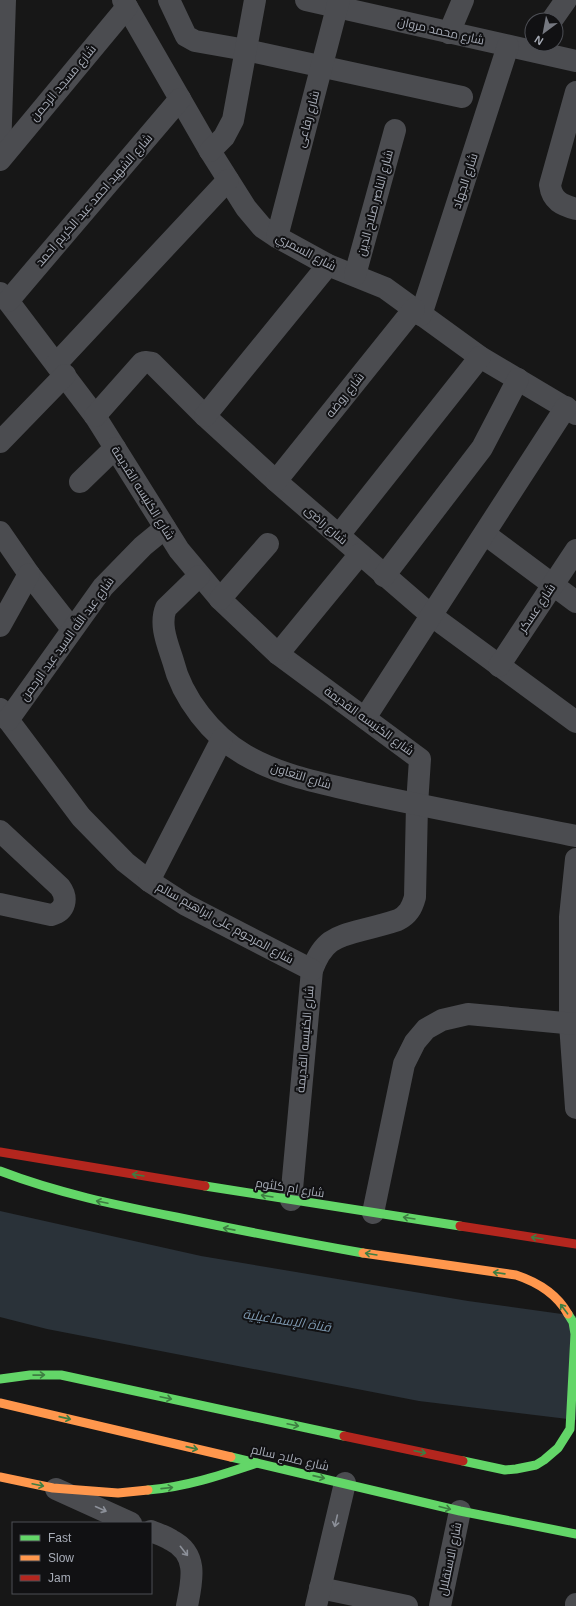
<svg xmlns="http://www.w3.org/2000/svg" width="576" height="1606" viewBox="0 0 576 1606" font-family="Helvetica,Cairo,sans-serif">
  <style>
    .water { fill: #2a3239 }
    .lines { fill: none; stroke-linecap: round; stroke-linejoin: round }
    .street { stroke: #4b4c50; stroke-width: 22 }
    .fast { stroke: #63d668; stroke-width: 9 }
    .slow { stroke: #ff974d; stroke-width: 9 }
    .jam { stroke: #b3261e; stroke-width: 9 }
    .oneway { stroke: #3e7d42 }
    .oneway2 { stroke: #8c9099 }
    .labels { text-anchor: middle; stroke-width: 4; stroke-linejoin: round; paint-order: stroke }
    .street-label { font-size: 12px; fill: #a8adb8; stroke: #111113 }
    .water-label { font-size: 13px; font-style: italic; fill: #7f9bb3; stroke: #111113 }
  </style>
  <rect width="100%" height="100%" fill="#171717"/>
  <!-- water -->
  <path class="water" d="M0,1211l201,45 267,45 108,15v104l-157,-19 -372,-72 -47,-12z"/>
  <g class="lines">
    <!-- street -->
    <g class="street">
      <path d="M123,0l87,151 36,57 16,19 15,10 51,28 57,23 95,69 96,57"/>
      <path d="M169,0l17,36 9,5 51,9 216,47"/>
      <path d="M306,0l270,61"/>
      <path d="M552,20l14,-20"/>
      <path d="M449,33l14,-33"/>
      <path d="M576,92l-26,93c2,16 12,20 26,24"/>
      <path d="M210,151l14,-14 9,-17 22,-120"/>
      <path d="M0,152l5,-152"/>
      <path d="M0,160l127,-153"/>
      <path d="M277,237l62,-237"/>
      <path d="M355,275l40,-145"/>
      <path d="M0,293l8,8 87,115 84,134 41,49 58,55 142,105 -3,46 -2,92c-3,11 -7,18 -17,23 -12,4 -24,7 -36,10 -28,7 -39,11 -50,40l-21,230"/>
      <path d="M8,301l172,-202"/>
      <path d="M421,315l87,-269"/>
      <path d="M56,364l172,-184"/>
      <path d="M95,416l47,-53 3,-1 7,1 53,53 71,65 156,135 144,106"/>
      <path d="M205,416l123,-151"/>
      <path d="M0,442l65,-67"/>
      <path d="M276,481l138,-172"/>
      <path d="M80,482l35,-34"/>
      <path d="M0,532l29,42 43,55"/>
      <path d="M485,534l91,68"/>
      <path d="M339,535l141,-178"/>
      <path d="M199,576l-33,32c-7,17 2,37 7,53 9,37 39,75 72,94 38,22 81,29 123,39 69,15 139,28 208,42"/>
      <path d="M384,576l98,-128 36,-69"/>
      <path d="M220,599l48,-55"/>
      <path d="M0,626l29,-52"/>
      <path d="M278,654l82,-100"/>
      <path d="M499,666l77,-116"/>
      <path d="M0,709l81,108 44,45 24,19 37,24 126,65"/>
      <path d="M365,718l201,-311"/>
      <path d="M8,720l95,-133 40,-41 22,-18"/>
      <path d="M0,831l60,56c8,11 6,24 -9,28l-51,-11"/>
      <path d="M576,859l-6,58v107l6,84"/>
      <path d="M149,881l73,-142"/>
      <path d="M373,1213l31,-149 11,-22 11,-13 16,-9 26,-6 108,10"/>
      <path d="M56,1489l75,34"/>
      <path d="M151,1531c7,3 14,5 20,9 28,14 21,41 16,66"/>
      <path d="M320,1588l87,18"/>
      <path d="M316,1606l29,-123"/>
      <path d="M440,1606l20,-95"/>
      <path d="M576,1606v-2"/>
    </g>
    <!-- fast -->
    <g class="fast">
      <path d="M0,1171c57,22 116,34 176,46 62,13 125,25 187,36"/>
      <path d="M205,1186l255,40"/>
      <path d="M0,1379l30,-4h31l283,61"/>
      <path d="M231,1457l229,54 116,23"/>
      <path d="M463,1461l42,9 11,-1 20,-4 8,-5 14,-12 12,-19 5,-95 -2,-12 -5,-8"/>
      <path d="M148,1490c38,-3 73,-15 109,-27"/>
    </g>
    <!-- slow -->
    <g class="slow">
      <path d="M363,1253l153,22c21,7 41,19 52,39"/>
      <path d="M0,1403l231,54"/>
      <path d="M0,1477l53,11 65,5 30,-3"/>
    </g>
    <!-- jam -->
    <g class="jam">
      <path d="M0,1152l205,34"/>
      <path d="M460,1226l116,18"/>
      <path d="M344,1436l119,25"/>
    </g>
  </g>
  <!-- one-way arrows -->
  <defs><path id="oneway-shaft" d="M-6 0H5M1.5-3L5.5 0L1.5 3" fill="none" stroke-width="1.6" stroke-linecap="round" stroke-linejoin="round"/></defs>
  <g class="oneway">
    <use href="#oneway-shaft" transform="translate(138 1175) rotate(-171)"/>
    <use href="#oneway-shaft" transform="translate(267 1196) rotate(-171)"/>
    <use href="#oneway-shaft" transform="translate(102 1202) rotate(-168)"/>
    <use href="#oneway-shaft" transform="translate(409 1218) rotate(-171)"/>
    <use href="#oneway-shaft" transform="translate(229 1229) rotate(-169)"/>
    <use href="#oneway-shaft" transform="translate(537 1238) rotate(-171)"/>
    <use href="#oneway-shaft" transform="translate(371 1254) rotate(-171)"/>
    <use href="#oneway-shaft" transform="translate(499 1273) rotate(-172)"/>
    <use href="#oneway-shaft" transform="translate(564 1309) rotate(-127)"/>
    <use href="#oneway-shaft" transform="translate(39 1375) rotate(-1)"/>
    <use href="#oneway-shaft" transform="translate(166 1398) rotate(12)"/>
    <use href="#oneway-shaft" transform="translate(65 1418) rotate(13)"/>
    <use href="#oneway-shaft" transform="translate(293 1425) rotate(12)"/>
    <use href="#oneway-shaft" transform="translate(192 1448) rotate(13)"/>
    <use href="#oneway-shaft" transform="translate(420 1452) rotate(12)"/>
    <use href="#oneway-shaft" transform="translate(319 1477) rotate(13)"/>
    <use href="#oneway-shaft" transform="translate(38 1485) rotate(12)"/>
    <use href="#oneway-shaft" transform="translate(167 1488) rotate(-6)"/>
    <use href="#oneway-shaft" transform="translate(445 1508) rotate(14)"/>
  </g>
  <g class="oneway2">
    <use href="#oneway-shaft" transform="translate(101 1509) rotate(24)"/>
    <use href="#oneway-shaft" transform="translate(336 1521) rotate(103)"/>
    <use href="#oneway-shaft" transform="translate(184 1551) rotate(52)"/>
  </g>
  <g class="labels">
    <!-- street labels -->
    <g class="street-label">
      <text transform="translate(441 31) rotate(13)" y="4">شارع محمد مروان</text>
      <text transform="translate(63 83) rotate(-50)" y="4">شارع مسجد الرحمن</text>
      <text transform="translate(308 119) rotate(-75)" y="4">شارع رفاعى</text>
      <text transform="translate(465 181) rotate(-72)" y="4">شارع الجهاد</text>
      <text transform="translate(94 200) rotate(-49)" y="4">شارع الشهيد احمد عبد الكريم احمد</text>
      <text transform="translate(375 203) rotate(-75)" y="4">شارع الناصر صلاح الدين</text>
      <text transform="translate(306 252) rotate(28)" y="4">شارع السمري</text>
      <text transform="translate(345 395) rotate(-51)" y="4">شارع روضه</text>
      <text transform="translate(143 493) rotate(58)" y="4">شارع الكنيسه القديمة</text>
      <text transform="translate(326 525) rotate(41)" y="4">شارع راضى</text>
      <text transform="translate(537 608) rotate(-56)" y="4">شارع عسكر</text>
      <text transform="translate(67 639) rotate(-54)" y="4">شارع عبد الله السيد عبد الرحمن</text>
      <text transform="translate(369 721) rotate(36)" y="4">شارع الكنيسه القديمة</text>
      <text transform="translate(301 776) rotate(17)" y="4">شارع التعاون</text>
      <text transform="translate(225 923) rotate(29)" y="4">شارع المرحوم على ابراهيم سالم</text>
      <text transform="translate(305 1039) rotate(-85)" y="4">شارع الكنيسه القديمة</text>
      <text transform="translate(290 1188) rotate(9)" y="4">شارع ام كلثوم</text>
      <text transform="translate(290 1458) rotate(13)" y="4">شارع صلاح سالم</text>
      <text transform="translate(450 1559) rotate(-78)" y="4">شارع الاستقلال</text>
    </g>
    <!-- water labels -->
    <g class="water-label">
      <text transform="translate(287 1320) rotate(9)" y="5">قناة الإسماعيلية</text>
    </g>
  </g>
  <!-- legend -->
  <rect x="12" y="1522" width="140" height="72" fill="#111113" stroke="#4d4f55"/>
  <rect x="20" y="1535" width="20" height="6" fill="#63d668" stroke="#4d4f55"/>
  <text x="48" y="1542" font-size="12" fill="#a8adb8">Fast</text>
  <rect x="20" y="1555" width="20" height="6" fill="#ff974d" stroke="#4d4f55"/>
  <text x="48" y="1562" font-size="12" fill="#a8adb8">Slow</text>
  <rect x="20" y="1575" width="20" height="6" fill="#b3261e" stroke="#4d4f55"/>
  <text x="48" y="1582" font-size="12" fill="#a8adb8">Jam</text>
  <!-- north arrow -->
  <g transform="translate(544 32) rotate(212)"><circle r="19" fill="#111113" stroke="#4d4f55"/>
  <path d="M0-3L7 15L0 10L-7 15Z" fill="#757880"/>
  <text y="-6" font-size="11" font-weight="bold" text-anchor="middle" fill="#a8adb8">N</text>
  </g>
</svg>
